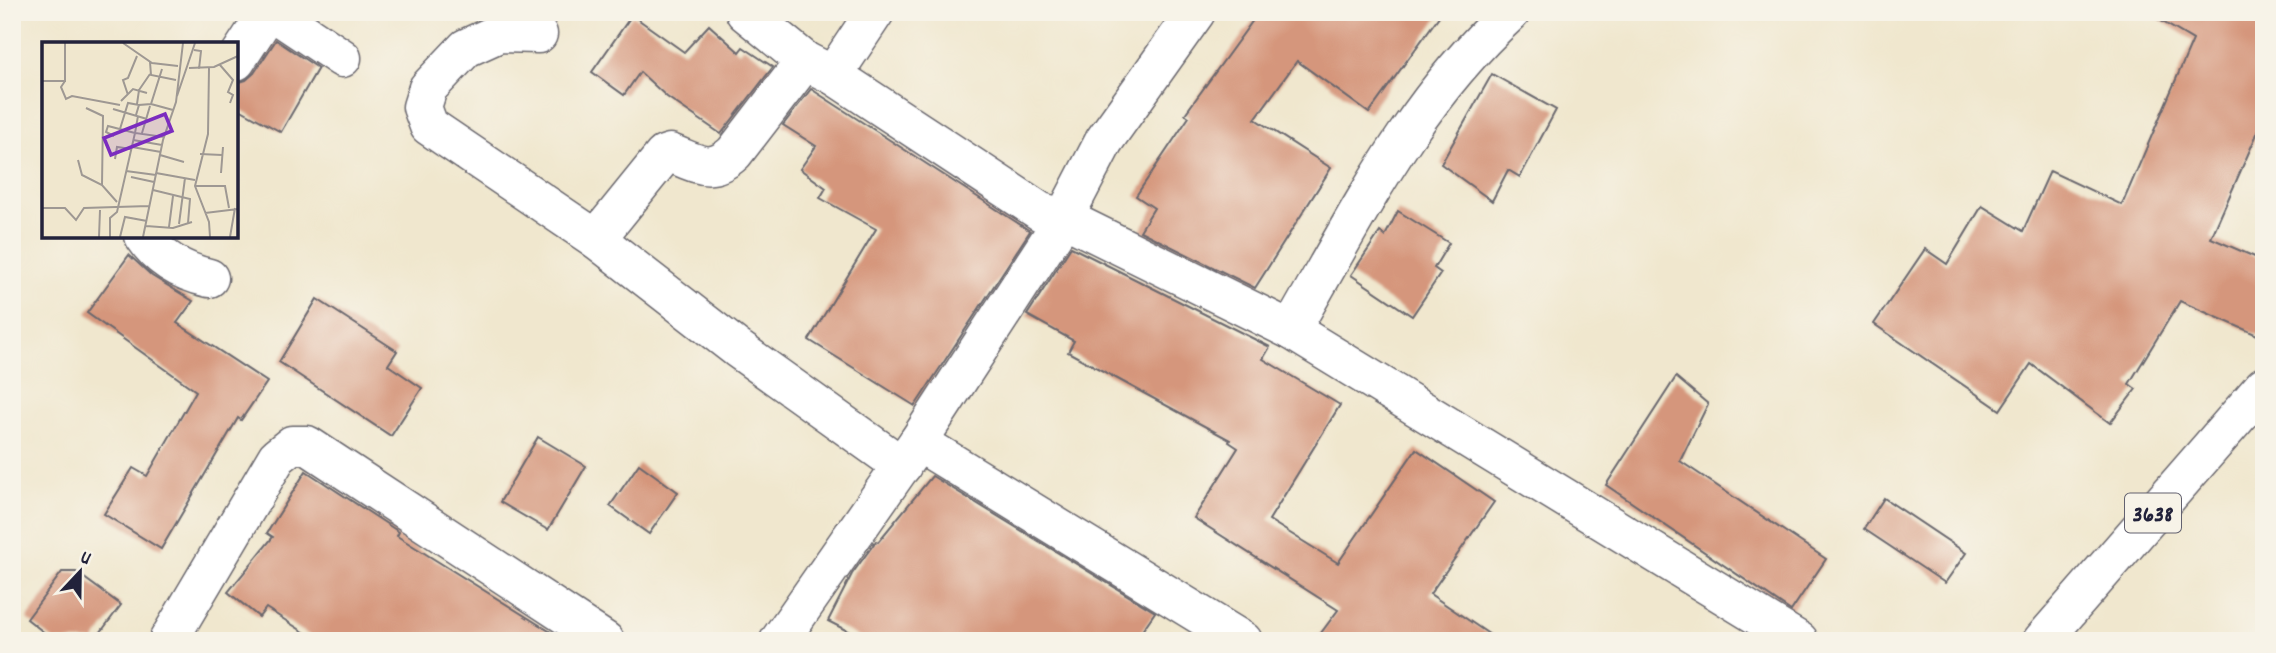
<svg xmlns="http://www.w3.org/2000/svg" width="2276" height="653" viewBox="0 0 2276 653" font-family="Dekko,sans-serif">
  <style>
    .building { fill: #d5967b }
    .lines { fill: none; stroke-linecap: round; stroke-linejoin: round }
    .street-casing { stroke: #6a676e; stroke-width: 41 }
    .primary-casing { stroke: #6a676e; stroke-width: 41 }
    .street { stroke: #fff; stroke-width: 38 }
    .primary { stroke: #fff; stroke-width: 38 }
    .labels { text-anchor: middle; stroke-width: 6; stroke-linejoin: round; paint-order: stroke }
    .shield { fill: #f7f3e8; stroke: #62616f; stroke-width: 2 }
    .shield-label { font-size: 23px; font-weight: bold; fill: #22223b }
    .inset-road { fill: none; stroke: #9e9893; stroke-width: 2 }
    .view { fill: #7b2cbf; fill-opacity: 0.15; stroke: #7b2cbf; stroke-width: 3.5 }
    .inset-edge { fill: none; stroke: #22223b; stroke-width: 3.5 }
  </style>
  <rect width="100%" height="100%" fill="#f7f3e8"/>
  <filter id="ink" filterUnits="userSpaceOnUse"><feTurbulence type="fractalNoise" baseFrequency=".0143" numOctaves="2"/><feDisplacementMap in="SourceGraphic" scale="14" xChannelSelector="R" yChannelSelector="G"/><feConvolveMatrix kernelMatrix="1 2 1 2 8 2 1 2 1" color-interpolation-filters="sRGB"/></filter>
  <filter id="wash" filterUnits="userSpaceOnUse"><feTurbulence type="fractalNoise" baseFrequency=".00686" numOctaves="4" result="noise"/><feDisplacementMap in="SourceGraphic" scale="28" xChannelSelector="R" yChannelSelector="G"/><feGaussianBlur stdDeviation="1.57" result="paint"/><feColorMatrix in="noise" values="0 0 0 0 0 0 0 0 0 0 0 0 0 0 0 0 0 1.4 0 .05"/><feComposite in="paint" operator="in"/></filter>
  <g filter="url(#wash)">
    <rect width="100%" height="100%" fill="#f0e7ce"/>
    <g id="blocks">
      <!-- building -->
      <g class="building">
        <path d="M1259,12h183l-73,101 -72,-52 -42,58 76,49 -76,120 -115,-57 14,-23 -18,-12 53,-79 -4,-3z"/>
        <path d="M2146,12h118v106l-53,120 53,23v77l-84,-37 -51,83 7,5 -26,34 -79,-59 -31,46 -126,-86 51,-75 22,15 35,-58 41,25 27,-60 72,34 71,-165z"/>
        <path d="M632,15l52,37 25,-27 30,27 4,-5 30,20 -52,67 -54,-37 -27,-25 -16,23 -32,-23z"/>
        <path d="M276,40l42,28 -37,64 -45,-25v-24l10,-3 8,-7z"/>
        <path d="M1492,74l64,36 -36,67 -12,-7 -16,31 -51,-37z"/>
        <path d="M811,89l219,142 -115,175 -106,-66 67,-111 -56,-31 6,-10 -26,-19 16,-23 -33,-21z"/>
        <path d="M1398,211l51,32 -15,25 7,5 -29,43 -61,-41 29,-43 5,4z"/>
        <path d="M1071,247l199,100 -7,12 77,46 -71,115 69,43 78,-114 78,53 -64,92 69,47h-184l23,-31 -144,-92 44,-70 -9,-6 1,-2 -162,-88 6,-11 -47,-26z"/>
        <path d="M129,255l23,21 41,25 -16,22 90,59 -26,38 -3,-2 -77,131 -57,-35 29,-46 14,8 49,-85 -109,-78z"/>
        <path d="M317,299l80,52 -9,14 34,23 -31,48 -112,-74z"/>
        <path d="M1676,377l32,27 -28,57 146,98 -35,52 -185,-126z"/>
        <path d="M538,437l48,29 -38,64 -48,-28z"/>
        <path d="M639,464l39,28 -29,42 -39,-28z"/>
        <path d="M306,471l93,61 -2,4 168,105h-247l-52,-33 -7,9 -31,-25 45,-55 -6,-4z"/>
        <path d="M932,476l223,136 -20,29h-268l-39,-20 24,-47 24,-33 2,1z"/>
        <path d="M1884,498l82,55 -21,30 -81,-54z"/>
        <path d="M62,572h14l45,33 -27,36h-39l-28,-22z"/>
      </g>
    </g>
  </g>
  <g filter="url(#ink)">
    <use href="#blocks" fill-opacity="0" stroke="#6a676e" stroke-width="2"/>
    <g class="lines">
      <!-- street casing -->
      <g class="street-casing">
        <g id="street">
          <path d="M273,12l69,46"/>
          <path d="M745,12l60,49 28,14 208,137 23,6 -146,224 -139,199"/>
          <path d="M1196,12l-92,129 -40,77 227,112 508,311"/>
          <path d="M538,34l-39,-1 -33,15 -38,40 -6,19 7,19 167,113 142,110 164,117"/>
          <path d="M236,61l32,-49"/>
          <path d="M833,75l42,-63"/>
          <path d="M144,236c15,23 39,36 65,42"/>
          <path d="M596,239l68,-84 6,-2c27,10 40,22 64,0l71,-92"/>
          <path d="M1291,330c66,-114 121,-228 220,-318"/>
          <path d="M918,442l325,199"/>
          <path d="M168,641l109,-184 15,-12h15l298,196"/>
        </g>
      </g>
      <!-- primary casing -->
      <g class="primary-casing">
        <path id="primary" d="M2042,641l222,-255"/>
      </g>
      <!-- street -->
      <use href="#street" class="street"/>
      <!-- primary -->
      <use href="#primary" class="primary"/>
    </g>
  </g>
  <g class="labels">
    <!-- shield labels -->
    <rect class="shield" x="2125" y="493.5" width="56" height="39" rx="5"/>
    <g class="shield-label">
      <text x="2153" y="521">3638</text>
    </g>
  </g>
  <!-- overview -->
  <g transform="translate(42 42)">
    <rect width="196" height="196" fill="#f0e7ce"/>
    <path class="inset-road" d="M81,1l29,20 26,3M152,8l7,1 -2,18M108,20l1,13 25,5M178,23l13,15 -5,12 5,3 -3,8M147,26l25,-1 24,-11M167,26l-1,66 -13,52 14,36 1,15M0,39h23v-38M23,39l-4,6 5,12 6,-3 48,9M86,53l-5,-15 5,-2 9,-22M135,54l18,-53M79,59l12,-12 14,4M95,62l2,-14 11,-16M109,62l22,6M44,66l17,8 -1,69M71,67l34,10M94,73l3,-10 12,-1 11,-35M96,74l-3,17 29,4M78,87l8,-26 11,2M100,91l8,-27M91,98l29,5M90,105l29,5M158,112l22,1M118,113l24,7M73,117l2,-12 14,2M36,118l4,15 20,10 15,17M84,129l30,4M114,131l39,7M179,131l2,-26M89,135l23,5M153,144h30l4,22M111,148l37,9 -2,24M0,166h23l11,12 8,-12 65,-2M163,171l33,-4M137,182l6,-46M104,184l27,2 19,-6M127,185l4,-31M57,195l1,-27M68,195v-19l7,-6 18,-79 -27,-7 -2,6 8,4M78,195l5,-20 22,4M101,195l20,-97 13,-38 7,-59M188,195l5,-29"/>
    <path class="view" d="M123,72l7,17 -61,24 -7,-17z"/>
    <rect width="196" height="196" class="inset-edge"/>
  </g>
  <!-- margin -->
  <rect width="2276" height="653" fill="none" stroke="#f7f3e8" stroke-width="42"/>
  <!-- north arrow -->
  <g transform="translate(80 572) rotate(22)" stroke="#f7f3e8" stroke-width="5" paint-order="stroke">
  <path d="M0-5L12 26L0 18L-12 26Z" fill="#22223b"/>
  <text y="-10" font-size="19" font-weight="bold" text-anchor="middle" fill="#22223b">U</text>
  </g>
</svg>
